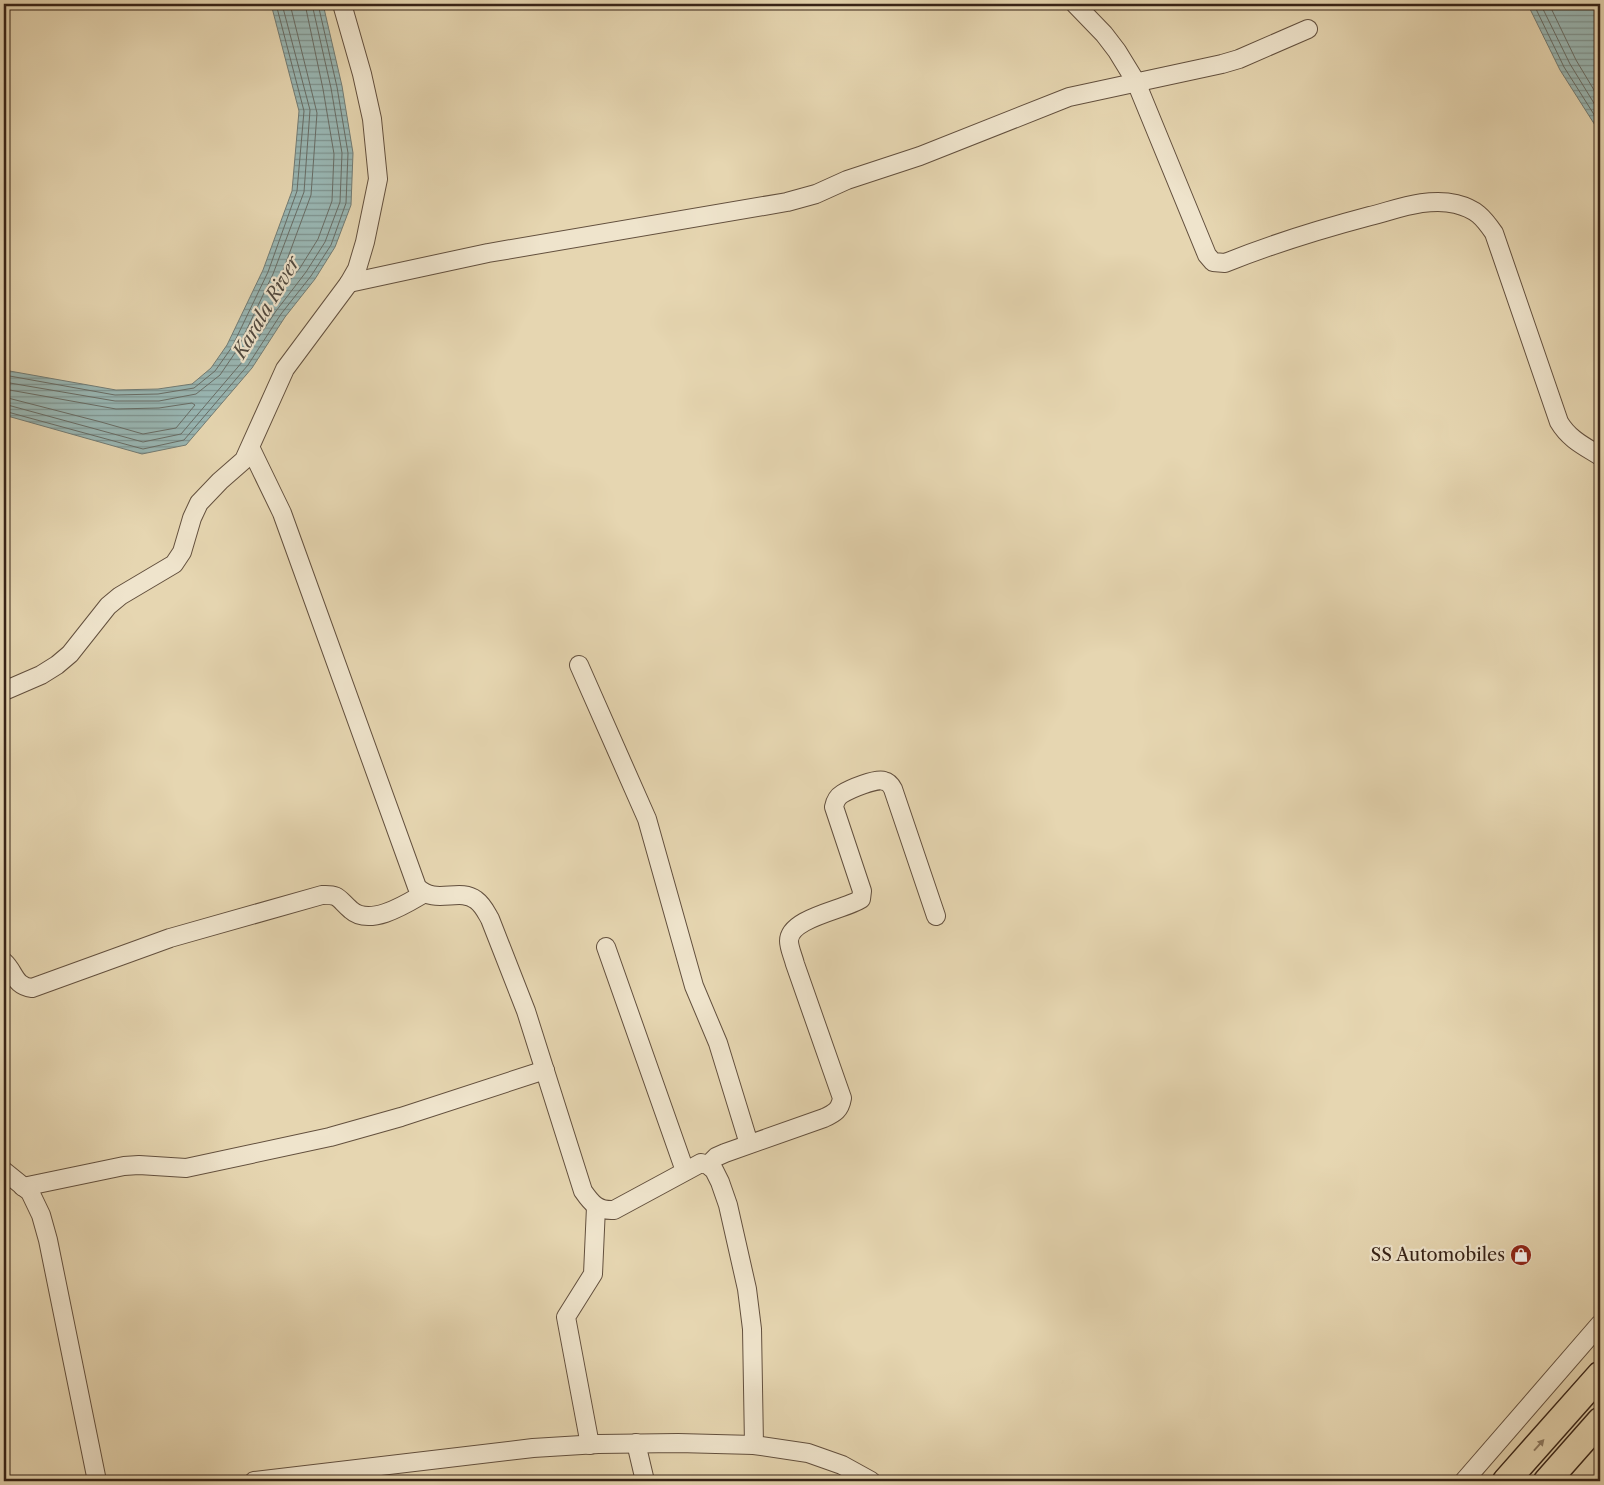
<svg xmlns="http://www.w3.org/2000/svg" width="1604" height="1485" viewBox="0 0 1604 1485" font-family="'Libre Caslon Text',serif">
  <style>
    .water { fill: url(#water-rules); stroke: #727c75 }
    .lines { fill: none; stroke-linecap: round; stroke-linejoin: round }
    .shore { stroke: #686d66; stroke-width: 1 }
    .minor-casing { stroke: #63503e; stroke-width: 20 }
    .highway-casing { stroke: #372317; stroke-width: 29 }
    .minor { stroke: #efe4cc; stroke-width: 18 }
    .highway { stroke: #e6d6b1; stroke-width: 26 }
    .oneway { fill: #8e7c64 }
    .labels { text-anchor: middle; stroke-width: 4.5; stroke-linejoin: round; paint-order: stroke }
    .poi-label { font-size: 18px; fill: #372317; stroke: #efe4cc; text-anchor: end }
    .water-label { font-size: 19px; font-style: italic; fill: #50483e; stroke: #efe4cc }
  </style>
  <defs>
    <pattern id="water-rules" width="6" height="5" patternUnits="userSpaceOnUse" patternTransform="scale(1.25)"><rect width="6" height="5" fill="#99b7b4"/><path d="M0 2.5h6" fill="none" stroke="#7e9491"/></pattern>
  </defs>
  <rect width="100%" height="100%" fill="#e6d6b1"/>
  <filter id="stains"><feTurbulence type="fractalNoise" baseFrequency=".004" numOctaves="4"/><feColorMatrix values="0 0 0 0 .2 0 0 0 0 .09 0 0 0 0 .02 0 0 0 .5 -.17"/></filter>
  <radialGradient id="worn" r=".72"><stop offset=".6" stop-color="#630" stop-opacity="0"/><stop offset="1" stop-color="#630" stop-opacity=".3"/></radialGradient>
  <!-- water -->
  <g class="water">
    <path d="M271,4h52l19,82 11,67 -2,52 -16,42 -20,32 -30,38 -33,51 -66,77 -44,9 -138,-39v-45l112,20 42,-1 34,-5 19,-16 16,-23 36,-75 29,-79 7,-80z"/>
    <path d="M1531,4h69v129l-40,-63 -30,-61z"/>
  </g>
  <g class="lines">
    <!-- shore -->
    <g class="shore">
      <path d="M290,4l27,109 -6,82 -30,81 -10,20 2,4 27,-32 18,-29 14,-38 2,-47 -11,-65 -18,-85"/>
      <path d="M1535,4l1,5 28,58 36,57"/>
      <path d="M1542,4v3l28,57 30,49"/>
      <path d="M1549,4l27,56 24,40"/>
      <path d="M4,375l111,20 43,-1 36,-6 21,-17 17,-24 36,-75 29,-81 7,-80 -28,-107"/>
      <path d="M4,382l111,19h44l37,-7 24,-19 17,-25 36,-76 31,-82 6,-82 -28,-106"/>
      <path d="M4,389l112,20 43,-1 33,-5 3,2 -19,23 -33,6 -42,-12 -97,-25"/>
      <path d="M4,404l139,38 38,-8 62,-73 33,-50 30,-39 19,-30 15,-40 2,-49 -11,-65 -19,-84"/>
      <path d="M4,411l139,38 41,-9 64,-75 33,-51 30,-38 20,-31 15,-42 2,-50 -11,-66 -19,-83"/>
    </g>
    <!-- minor casing -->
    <g class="minor-casing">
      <g id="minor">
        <path d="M1075,4l29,30 13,17 19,31 71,173 6,7 12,1c47,-19 96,-34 145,-47 28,-7 58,-19 86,-12 20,5 27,13 38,29l65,189c10,17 25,24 41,34"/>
        <path d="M349,283l139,-30 299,-51 29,-8 31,-14 73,-24 149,-59 153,-33 17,-5 69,-30"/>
        <path d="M251,449l31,64 135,374c18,19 42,0 59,13 7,5 10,12 14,19l36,92 57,180c9,13 15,20 31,19l87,-47 7,2 6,5 6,12 8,23 19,84 5,40 2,116"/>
        <path d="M579,665l68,154 47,167 24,57 31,101"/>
        <path d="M4,691l37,-16 16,-10 13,-11 38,-48 12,-10 54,-32 8,-12 10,-34 7,-15 21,-22 24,-21 41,-91 64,-86 8,-14 8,-27 13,-63 -6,-60 -10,-45 -20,-70"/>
        <path d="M606,947l79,224"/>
        <path d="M4,962c11,10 10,24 28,26l138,-50 152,-43c18,-1 16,4 29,15 19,17 55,-6 72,-16"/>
        <path d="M708,1165l8,-8 9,-4 99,-35c11,-5 16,-8 18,-20l-47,-134c-2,-8 -6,-16 -6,-23 0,-23 55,-31 72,-42l1,-8 -28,-84c1,-5 3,-10 8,-13 8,-5 34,-16 42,-13 5,1 7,4 9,8l43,127"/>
        <path d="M4,1171l26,21 11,23 7,25 49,241"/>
        <path d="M23,1187l101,-21 15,-1 47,3 144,-31 71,-20 144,-47"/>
        <path d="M636,1443l9,38"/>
        <path d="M590,1445l-24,-128 27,-43 3,-67"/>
        <path d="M254,1481l279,-33 65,-4 80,-1 76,2 54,8 34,12 29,16"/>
        <path d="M1464,1481l136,-157"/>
      </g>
    </g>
    <!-- highway casing -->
    <g class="highway-casing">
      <g id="highway">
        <path d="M1506,1481l94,-106"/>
        <path d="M1547,1481l53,-60"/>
      </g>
    </g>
    <!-- minor -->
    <use href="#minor" class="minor"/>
    <!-- highway -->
    <use href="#highway" class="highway"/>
  </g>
  <!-- one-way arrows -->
  <defs><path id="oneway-solid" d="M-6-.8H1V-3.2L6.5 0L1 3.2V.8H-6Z" transform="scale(1.25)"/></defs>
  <use class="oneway" href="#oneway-solid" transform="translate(1539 1445) rotate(-48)"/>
  <!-- icons -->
  <defs>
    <g id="shop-disc" transform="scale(1.125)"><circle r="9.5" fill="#8f2418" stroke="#efe4cc"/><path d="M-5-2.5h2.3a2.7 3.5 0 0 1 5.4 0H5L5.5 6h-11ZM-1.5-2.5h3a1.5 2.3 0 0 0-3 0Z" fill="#fff"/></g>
  </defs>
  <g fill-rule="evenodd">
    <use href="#shop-disc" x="1521" y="1255"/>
  </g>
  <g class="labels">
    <!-- poi labels -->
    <g class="poi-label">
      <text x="1505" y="1261">SS Automobiles</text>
    </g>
    <!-- water labels -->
    <g class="water-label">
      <text transform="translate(266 307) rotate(-60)" y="7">Karala River</text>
    </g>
  </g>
  <!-- margin -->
  <rect width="1604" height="1485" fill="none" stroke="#e6d6b1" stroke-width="20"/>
  <rect x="5" y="5" width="1594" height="1475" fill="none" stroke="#372317" stroke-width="2.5"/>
  <rect x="10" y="10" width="1584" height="1465" fill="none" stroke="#372317"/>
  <rect width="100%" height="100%" filter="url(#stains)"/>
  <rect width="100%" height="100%" fill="url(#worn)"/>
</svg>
